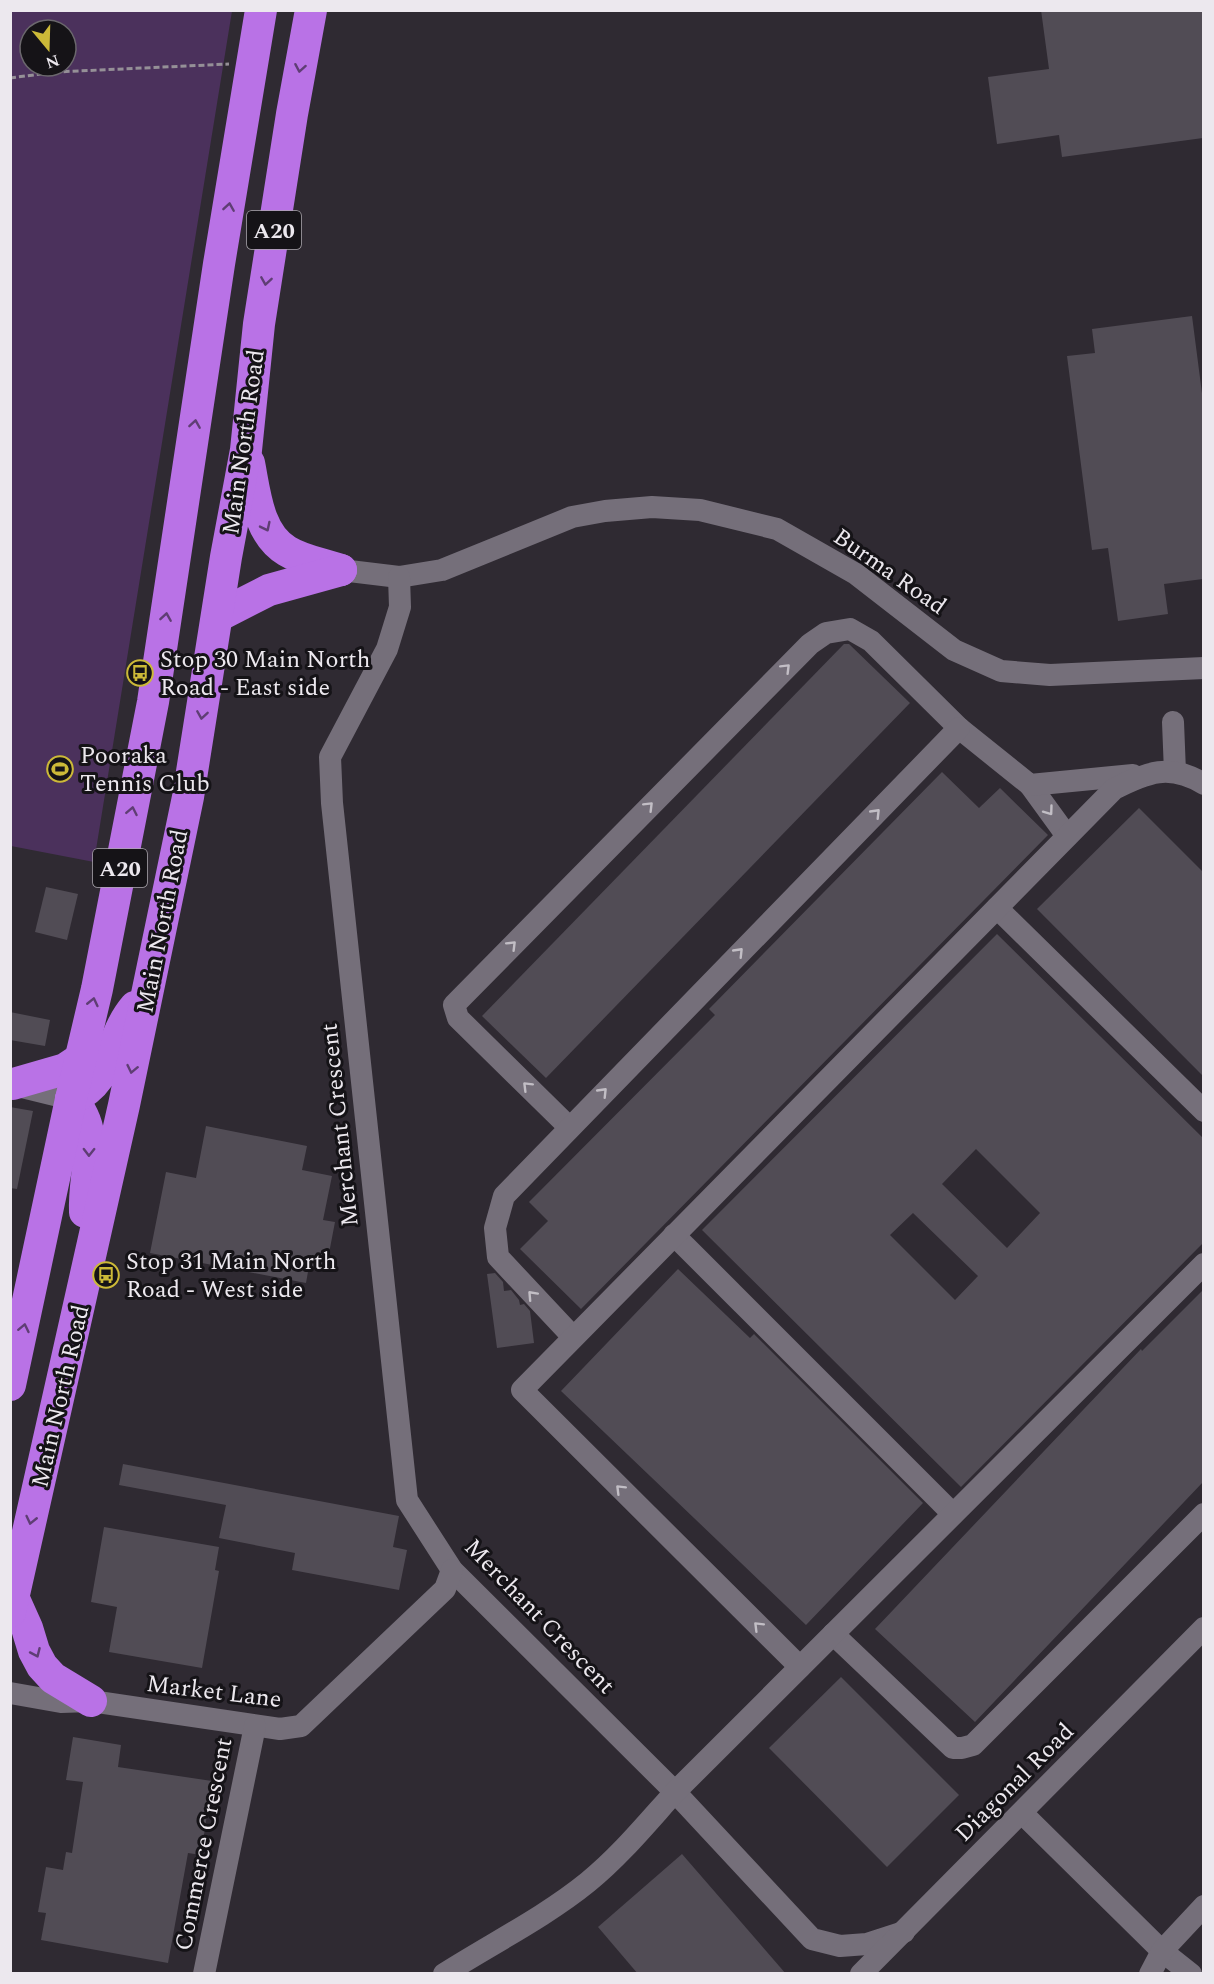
<svg xmlns="http://www.w3.org/2000/svg" width="1214" height="1984" viewBox="0 0 1214 1984" font-family="Spectral,serif">
  <style>
    .green { fill: #4b315c; fill-rule: evenodd }
    .building { fill: #514c55; fill-rule: evenodd }
    .lines { fill: none; stroke-linecap: round; stroke-linejoin: round }
    .path { stroke: #959097; stroke-width: 3; stroke-dasharray: 6 3; stroke-linecap: butt }
    .minor { stroke: #756f7a; stroke-width: 22 }
    .highway { stroke: #b972e6; stroke-width: 32 }
    .oneway { stroke: #5f3e74 }
    .oneway2 { stroke: #c2bec5 }
    .labels { text-anchor: middle; stroke-width: 6; stroke-linejoin: round; paint-order: stroke }
    .shield { fill: #151317; stroke: #aca8ae; stroke-width: 1.5 }
    .shield-label { font-size: 22px; font-weight: bold; fill: #ece8ee }
    .street-label { font-size: 24px; fill: #ece8ee; stroke: #151317 }
    .poi-label { font-size: 24px; fill: #ece8ee; stroke: #151317; text-anchor: start }
  </style>
  <rect width="100%" height="100%" fill="#2f2a32"/>
  <!-- green -->
  <path class="green" d="M10,11h222l-138,851 -83,-16zM30,30h36v36h-36z"/>
  <!-- building -->
  <g class="building">
    <path d="M1041,10h162v128l-141,19 -3,-22 -62,9 -9,-67 61,-8z"/>
    <path d="M1192,316l11,85v178l-39,5 4,30 -50,7 -10,-73 -16,2 -25,-194 28,-3 -3,-24z"/>
    <path d="M844,644h5l61,59 -364,375 -64,-62z"/>
    <path d="M942,772l37,36 21,-20 48,47 -467,474 -61,-60 28,-28 -19,-19 186,-187 -6,-6z"/>
    <path d="M1139,808l64,64v204l-166,-167z"/>
    <path d="M46,887l32,7 -11,46 -32,-8z"/>
    <path d="M997,934l206,204v105l-242,244 -259,-257zM976,1149l64,64 -33,35 -65,-64zM913,1213l65,63 -23,24 -65,-65z"/>
    <path d="M10,1012l40,8 -5,26 -35,-6z"/>
    <path d="M10,1107l23,4 -16,78 -7,-1z"/>
    <path d="M206,1126l101,20 -5,24 30,6 -9,44 12,2 -9,47 -17,-3 -3,17 -156,-30 16,-81 30,6z"/>
    <path d="M678,1269l72,69 4,-4 169,169 -117,122 -245,-234z"/>
    <path d="M495,1273l8,9 1,9 7,-1 8,10 1,5 4,-1 6,7 4,32 -37,5 -10,-74z"/>
    <path d="M1203,1290v192l-228,240 -100,-93 266,-280 1,2z"/>
    <path d="M123,1464l276,52 -6,31 14,3 -8,40 -107,-20 3,-17 -76,-15 7,-33 -107,-20z"/>
    <path d="M104,1527l115,20 -4,23 4,1 -17,97 -93,-16 8,-45 -26,-5z"/>
    <path d="M841,1677l118,118 -72,72 -118,-119z"/>
    <path d="M73,1737l48,8 -3,22 94,14 -11,74 -13,-2 -20,110 -127,-23 5,-27 -8,-1 8,-45 17,3 3,-18 6,1 11,-71 -17,-2z"/>
    <path d="M682,1854l104,120h-148l-40,-47z"/>
  </g>
  <g class="lines">
    <!-- path -->
    <path class="path" d="M10,78l46,-6 173,-8"/>
    <!-- minor -->
    <g class="minor">
      <path d="M341,570l58,7 43,-7 130,-53 33,-6 47,-4 48,3 77,19 79,45 98,76 47,21 49,4 154,-7"/>
      <path d="M399,577l1,30 -13,42 -57,108 2,46 75,697 45,70 223,222 137,147 28,7 27,-2 37,-12"/>
      <path d="M1173,722l2,50"/>
      <path d="M1030,785l37,51"/>
      <path d="M997,908l207,203"/>
      <path d="M14,1085l57,14"/>
      <path d="M569,1127l-111,-109 -4,-13 356,-361 16,-11 24,-4 21,12 88,87 71,57 103,-10"/>
      <path d="M674,1235l279,279"/>
      <path d="M573,1337l-75,-80 -3,-29 9,-32 455,-468"/>
      <path d="M833,1634l120,114h9l11,-3 231,-231"/>
      <path d="M800,1667l-278,-277 592,-601c33,-17 56,-26 90,-5"/>
      <path d="M10,1693l51,9 30,-1 189,28 21,-3 144,-137 7,-19"/>
      <path d="M1022,1813l140,138 29,23"/>
      <path d="M204,1974l51,-248"/>
      <path d="M444,1974c47,-30 101,-57 144,-92 32,-26 59,-59 87,-90l529,-528"/>
      <path d="M861,1974l343,-346"/>
      <path d="M1150,1974l12,-23 42,-45"/>
    </g>
    <!-- highway -->
    <g class="highway">
      <path d="M249,463c6,30 9,71 38,88 16,10 37,13 54,19"/>
      <path d="M218,616l51,-26 72,-20"/>
      <path d="M13,1084l52,-15 15,-10"/>
      <path d="M71,1099c32,34 12,72 14,113"/>
      <path d="M71,1099c42,-17 38,-62 64,-92"/>
      <path d="M10,1385l61,-286 26,-110 56,-287 66,-438 42,-254"/>
      <path d="M14,1599l13,29 7,23 8,15 11,12 38,23"/>
      <path d="M10,1612l114,-507 64,-308 38,-240 20,-107 13,-126 33,-210 19,-104"/>
    </g>
  </g>
  <!-- one-way arrows -->
  <defs><path id="oneway-chevron" d="M-2-3.5L2.5 0L-2 3.5" fill="none" stroke-width="1.6" stroke-linecap="round" stroke-linejoin="round" transform="scale(1.5)"/></defs>
  <g class="oneway">
    <use href="#oneway-chevron" transform="translate(300 68) rotate(100)"/>
    <use href="#oneway-chevron" transform="translate(229 207) rotate(-81)"/>
    <use href="#oneway-chevron" transform="translate(266 281) rotate(99)"/>
    <use href="#oneway-chevron" transform="translate(195 424) rotate(-81)"/>
    <use href="#oneway-chevron" transform="translate(266 527) rotate(64)"/>
    <use href="#oneway-chevron" transform="translate(166 617) rotate(-81)"/>
    <use href="#oneway-chevron" transform="translate(202 715) rotate(99)"/>
    <use href="#oneway-chevron" transform="translate(132 811) rotate(-79)"/>
    <use href="#oneway-chevron" transform="translate(93 1002) rotate(-77)"/>
    <use href="#oneway-chevron" transform="translate(132 1069) rotate(102)"/>
    <use href="#oneway-chevron" transform="translate(89 1152) rotate(91)"/>
    <use href="#oneway-chevron" transform="translate(24 1328) rotate(-78)"/>
    <use href="#oneway-chevron" transform="translate(31 1520) rotate(103)"/>
    <use href="#oneway-chevron" transform="translate(36 1653) rotate(66)"/>
  </g>
  <g class="oneway2">
    <use href="#oneway-chevron" transform="translate(786 668) rotate(-45)"/>
    <use href="#oneway-chevron" transform="translate(649 806) rotate(-45)"/>
    <use href="#oneway-chevron" transform="translate(1049 811) rotate(54)"/>
    <use href="#oneway-chevron" transform="translate(876 813) rotate(-46)"/>
    <use href="#oneway-chevron" transform="translate(512 945) rotate(-45)"/>
    <use href="#oneway-chevron" transform="translate(739 952) rotate(-46)"/>
    <use href="#oneway-chevron" transform="translate(527 1086) rotate(-135)"/>
    <use href="#oneway-chevron" transform="translate(603 1092) rotate(-46)"/>
    <use href="#oneway-chevron" transform="translate(532 1295) rotate(-133)"/>
    <use href="#oneway-chevron" transform="translate(620 1489) rotate(-135)"/>
    <use href="#oneway-chevron" transform="translate(758 1626) rotate(-135)"/>
  </g>
  <!-- icons -->
  <defs>
    <g id="bus-ring" transform="scale(1.35)"><circle r="9.5" fill="#151317" stroke="#ccb938" stroke-width="1.5"/><path d="M-5-6H5V4H4V6H2V4H-2V6H-4V4H-5ZM-3.5-4V0h7V-4ZM-3.5 1.2v1.5H-2V1.2ZM2 1.2v1.5H3.5V1.2Z" fill="#ccb938"/></g>
    <g id="stadium-ring" transform="scale(1.35)"><circle r="9.5" fill="#151317" stroke="#ccb938" stroke-width="1.5"/><path d="M0-5a6.5 5 0 1 0 0 10a6.5 5 0 1 0 0-10ZM-3.5-1.8h7v3.6h-7Z" fill="#ccb938"/></g>
  </defs>
  <g fill-rule="evenodd">
    <use href="#bus-ring" x="140" y="673"/>
    <use href="#stadium-ring" x="60" y="769"/>
    <use href="#bus-ring" x="106" y="1275"/>
  </g>
  <g class="labels">
    <!-- shield labels -->
    <g class="shield">
      <rect x="247" y="211" width="54" height="38" rx="4.5"/>
      <rect x="93" y="849" width="54" height="38" rx="4.5"/>
    </g>
    <g class="shield-label">
      <text x="274" y="238">A20</text>
      <text x="120" y="876">A20</text>
    </g>
    <!-- street labels -->
    <g class="street-label">
      <text transform="translate(243 442) rotate(-82)" y="8">Main North Road</text>
      <text transform="translate(890 571) rotate(35)" y="8">Burma Road</text>
      <text transform="translate(162 921) rotate(-79)" y="8">Main North Road</text>
      <text transform="translate(339 1125) rotate(-96)" y="8">Merchant Crescent</text>
      <text transform="translate(60 1396) rotate(-77)" y="8">Main North Road</text>
      <text transform="translate(540 1616) rotate(46)" y="8">Merchant Crescent</text>
      <text transform="translate(214 1691) rotate(7)" y="8">Market Lane</text>
      <text transform="translate(1014 1782) rotate(-45)" y="8">Diagonal Road</text>
      <text transform="translate(203 1844) rotate(-79)" y="8">Commerce Crescent</text>
    </g>
    <!-- poi labels -->
    <g class="poi-label">
      <text x="160" y="667">Stop 30 Main North<tspan x="160" dy="28">Road - East side</tspan></text>
      <text x="80" y="763">Pooraka<tspan x="80" dy="28">Tennis Club</tspan></text>
      <text x="126" y="1269">Stop 31 Main North<tspan x="126" dy="28">Road - West side</tspan></text>
    </g>
  </g>
  <!-- border -->
  <rect width="1214" height="1984" fill="none" stroke="#ece8ee" stroke-width="24"/>
  <!-- north arrow -->
  <g transform="translate(48 48) rotate(161)"><circle r="28" fill="#151317" stroke="#6b686d" stroke-width="1.5"/>
  <path d="M0-4.5L10 22L0 15L-10 22Z" fill="#ccb938"/>
  <text y="-9" font-size="16" font-weight="bold" text-anchor="middle" fill="#ece8ee">N</text>
  </g>
</svg>
